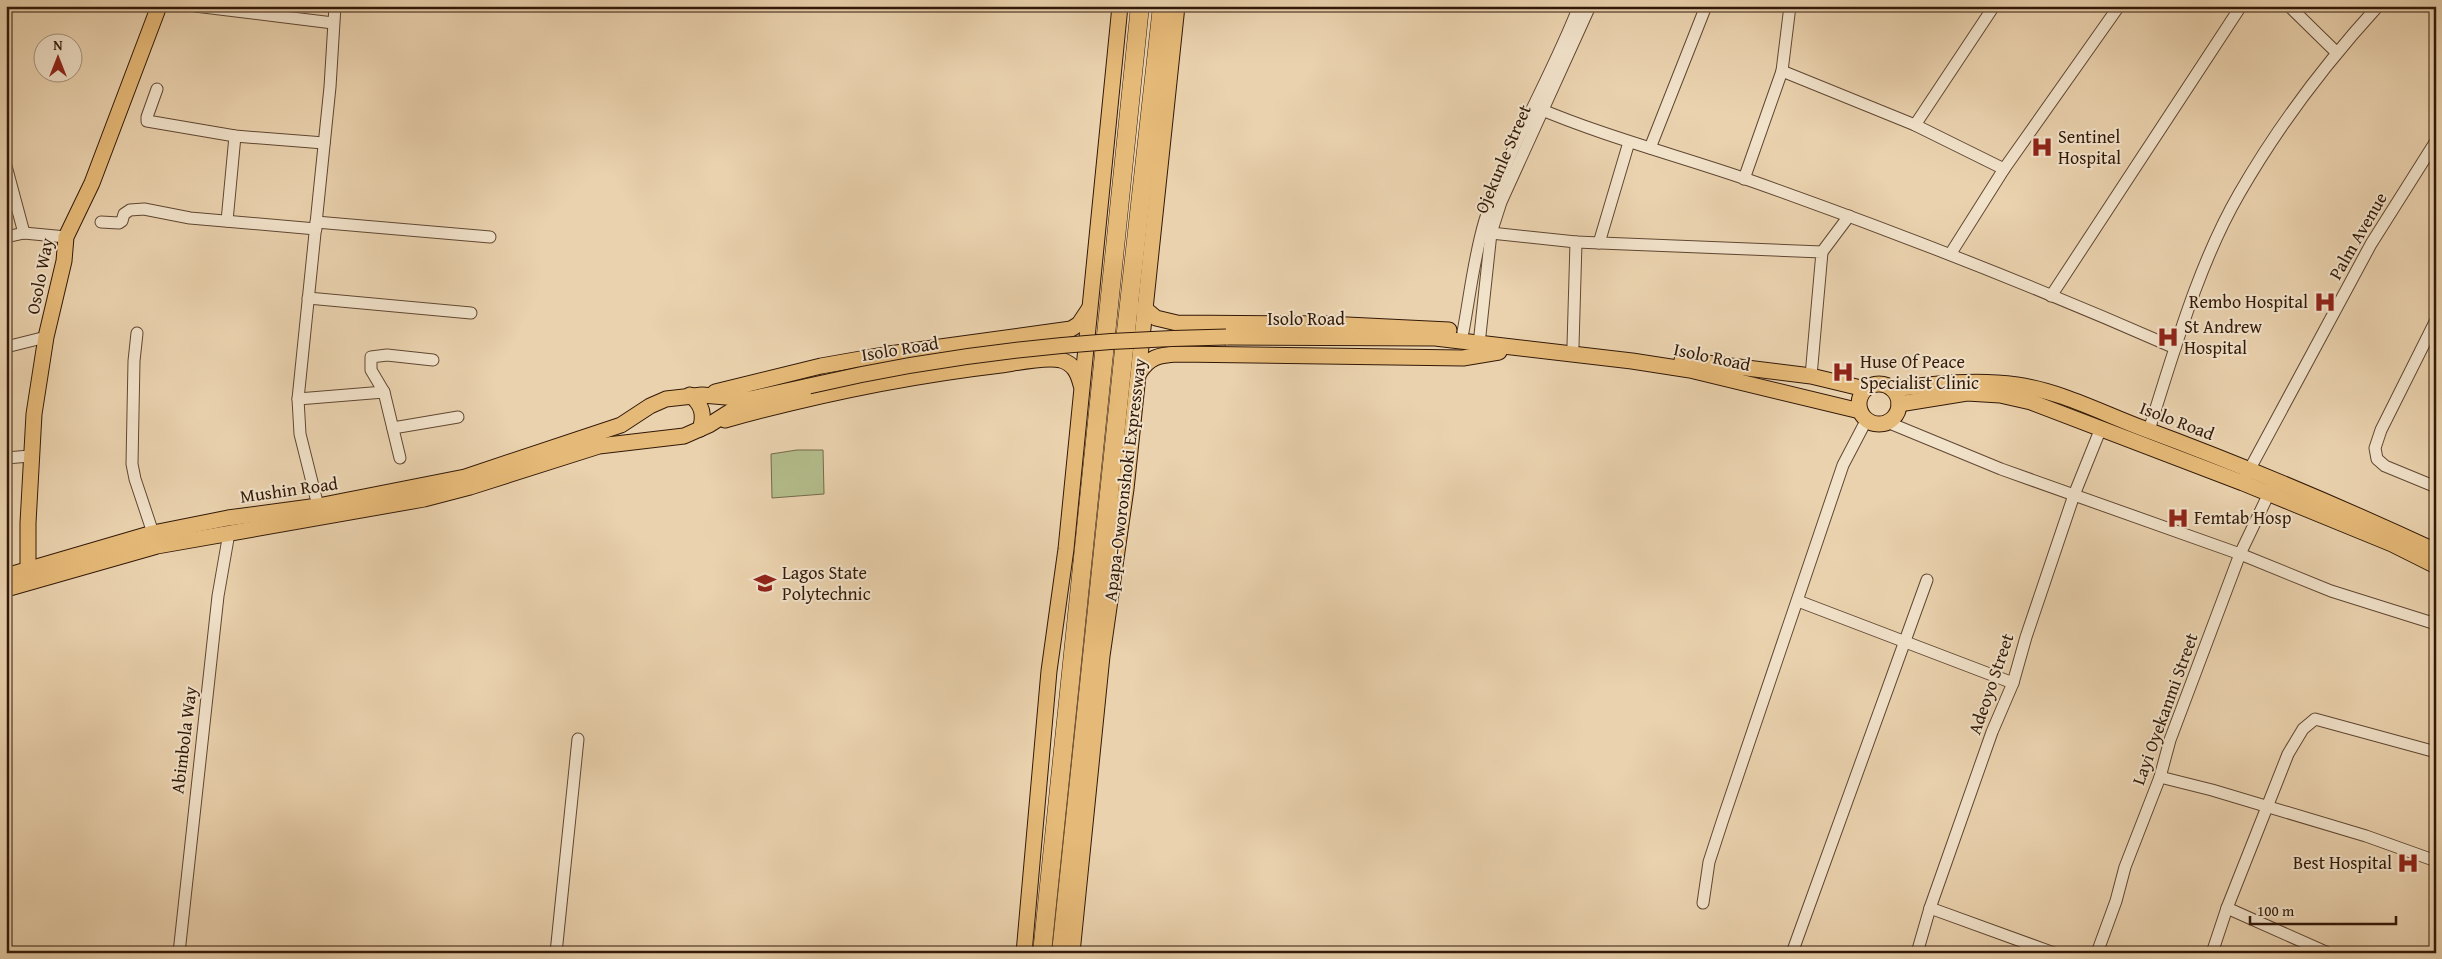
<svg xmlns="http://www.w3.org/2000/svg" width="2442" height="959" viewBox="0 0 2442 959" font-family="'Gentium Book Plus',serif">
  <style>
    .garden { fill: #b4bd8c; stroke: #736b4a }
    .lines { fill: none; stroke-linecap: round; stroke-linejoin: round }
    .minor-casing { stroke: #604732; stroke-width: 13 }
    .major-casing { stroke: #321908; stroke-width: 17 }
    .highway-casing { stroke: #321908; stroke-width: 19 }
    .minor { stroke: #f1e2ca; stroke-width: 11 }
    .major { stroke: #e5b977; stroke-width: 15 }
    .highway { stroke: #e5b977; stroke-width: 18 }
    .major-bridge-casing { stroke: #321908; stroke-width: 17; stroke-linecap: butt }
    .major-bridge { stroke: #e5b977; stroke-width: 15 }
    .labels { text-anchor: middle; stroke-width: 4; stroke-linejoin: round; paint-order: stroke }
    .poi-label { font-size: 18px; fill: #321908; stroke: #f1e2ca; text-anchor: start }
    .street-label { font-size: 18px; fill: #321908; stroke: #f1e2ca }
  </style>
  <rect width="100%" height="100%" fill="#ead2ae"/>
  <filter id="stains"><feTurbulence type="fractalNoise" baseFrequency=".004" numOctaves="4"/><feColorMatrix values="0 0 0 0 .2 0 0 0 0 .09 0 0 0 0 .02 0 0 0 .5 -.17"/></filter>
  <radialGradient id="worn" r=".72"><stop offset=".6" stop-color="#630" stop-opacity="0"/><stop offset="1" stop-color="#630" stop-opacity=".3"/></radialGradient>
  <!-- garden -->
  <path class="garden" d="M797,450h26l1,44 -52,4 -1,-44z"/>
  <g class="lines">
    <!-- minor casing -->
    <g class="minor-casing">
      <g id="minor">
        <path d="M195,6l138,17"/>
        <path d="M1790,6l-8,65 133,54 79,-119"/>
        <path d="M2289,6l47,46"/>
        <path d="M157,89l-10,28v4l88,15 89,7"/>
        <path d="M1535,107c68,29 141,48 211,72 145,51 288,107 429,169"/>
        <path d="M1915,125l89,44"/>
        <path d="M1650,148l56,-142"/>
        <path d="M6,166l18,67"/>
        <path d="M1744,179l38,-108"/>
        <path d="M227,221l8,-85"/>
        <path d="M101,222l18,1 3,-2 2,-7 6,-4 14,-1 46,9 126,11"/>
        <path d="M316,222l174,15"/>
        <path d="M1491,233l85,9 -3,104"/>
        <path d="M6,237l18,-4 42,4"/>
        <path d="M1576,242l246,10 -11,124"/>
        <path d="M1599,243l30,-101"/>
        <path d="M1822,252l27,-36"/>
        <path d="M1951,253l53,-84 115,-163"/>
        <path d="M2051,296l190,-290"/>
        <path d="M308,298l163,15"/>
        <path d="M2436,320l-55,110 -6,18 2,11 8,7 51,21"/>
        <path d="M1463,332c7,-37 11,-76 22,-112 24,-74 66,-142 94,-214"/>
        <path d="M137,333l-3,28 -2,103 3,15 18,54"/>
        <path d="M1480,335l11,-102 10,-31 89,-196"/>
        <path d="M6,347l40,-10"/>
        <path d="M384,392l-13,-22v-13l16,-2 46,5"/>
        <path d="M298,399l86,-7 16,66"/>
        <path d="M1887,422l114,47 239,85 91,37 105,33"/>
        <path d="M393,428l65,-11"/>
        <path d="M2149,430c25,-78 49,-165 90,-236 39,-68 86,-130 139,-188"/>
        <path d="M6,458l24,-2"/>
        <path d="M2246,476l125,-232 65,-103"/>
        <path d="M318,506l-18,-72 -2,-35 32,-312 5,-81"/>
        <path d="M1798,601l215,82"/>
        <path d="M2160,777l52,13 154,46 70,25"/>
        <path d="M1703,903l6,-41 14,-43 120,-354 24,-46"/>
        <path d="M1930,908l124,45"/>
        <path d="M2227,908l101,45"/>
        <path d="M179,953l39,-357 11,-63"/>
        <path d="M556,953l22,-214"/>
        <path d="M1792,953l135,-373"/>
        <path d="M1917,953l13,-45 62,-176 21,-49 13,-46 48,-142 27,-67"/>
        <path d="M2097,953l19,-52 9,-34 35,-90 10,-37 70,-186 32,-67"/>
        <path d="M2212,953l15,-45 61,-154 15,-25 12,-10 121,33"/>
      </g>
    </g>
    <!-- major casing -->
    <g class="major-casing">
      <g id="major">
        <path d="M1144,308l12,10 21,5 150,1 122,6"/>
        <path d="M1226,337l209,1 197,23 58,9 170,41"/>
        <path d="M1682,360l129,16 54,13"/>
        <path d="M1139,373c10,-16 20,-18 38,-19l286,4 36,-6"/>
        <circle cx="1879" cy="404" r="20"/>
        <path d="M1893,389c42,-5 82,-10 124,-4 43,6 85,28 125,43 100,37 197,78 294,123"/>
        <path d="M715,392l106,-26 68,-12 182,-25 8,-5 10,-15"/>
        <path d="M690,395c12,9 15,20 10,34"/>
        <path d="M1899,404l68,-11 33,2 31,7 212,81 149,61 44,22"/>
        <path d="M725,420c90,-25 182,-44 276,-55 15,-2 45,-9 60,-5 13,4 17,13 20,25"/>
        <path d="M28,569v-46l6,-109 12,-77 18,-76 2,-24 26,-54 67,-177"/>
        <path d="M6,576l147,-43 75,-15 90,-12 147,-29 156,-52 29,-19 16,-7 36,-4 48,4 59,-13"/>
        <path d="M6,589l151,-43 267,-47 46,-12 129,-41 85,-10 25,-11 41,-26"/>
        <path d="M1024,953l25,-282 17,-122 54,-543"/>
        <path d="M1072,953l30,-297 24,-167 51,-483"/>
      </g>
    </g>
    <!-- highway casing -->
    <g class="highway-casing">
      <g id="highway">
        <path d="M1042,953l98,-947"/>
        <path d="M1061,953l64,-613 37,-334"/>
      </g>
    </g>
    <!-- minor -->
    <use href="#minor" class="minor"/>
    <!-- major -->
    <use href="#major" class="major"/>
    <!-- highway -->
    <use href="#highway" class="highway"/>
    <!-- major-bridge casing -->
    <g class="major-bridge-casing">
      <path id="major-bridge" d="M809,386c137,-32 276,-47 417,-49"/>
    </g>
    <!-- major-bridge -->
    <use href="#major-bridge" class="major-bridge"/>
  </g>
  <!-- icons -->
  <defs>
    <g id="hospital-bare" transform="scale(1.725)"><path d="M-5-5h3v3.5h4V-5h3V5h-3V1.5h-4V5h-3Z" fill="#8f2418" stroke="#f1e2ca" stroke-width="2.5" paint-order="stroke"/></g>
    <g id="university-bare" transform="scale(1.725)"><path d="M0-5L7-2L0 1L-7-2ZM-4 1L0 2.5L4 1V4Q0 6-4 4Z" fill="#8f2418" stroke="#f1e2ca" stroke-width="2.5" paint-order="stroke"/></g>
  </defs>
  <g fill-rule="evenodd">
    <use href="#hospital-bare" x="2042" y="147"/>
    <use href="#hospital-bare" x="2325" y="302"/>
    <use href="#hospital-bare" x="2168" y="337"/>
    <use href="#hospital-bare" x="1843" y="372"/>
    <use href="#hospital-bare" x="2178" y="518"/>
    <use href="#university-bare" x="765" y="583"/>
    <use href="#hospital-bare" x="2408" y="863"/>
  </g>
  <g class="labels">
    <!-- poi labels -->
    <g class="poi-label">
      <text x="2058" y="143">Sentinel<tspan x="2058" dy="21">Hospital</tspan></text>
      <text x="2308" y="308" text-anchor="end">Rembo Hospital</text>
      <text x="2184" y="333">St Andrew<tspan x="2184" dy="21">Hospital</tspan></text>
      <text x="1860" y="368">Huse Of Peace<tspan x="1860" dy="21">Specialist Clinic</tspan></text>
      <text x="2194" y="524">Femtab Hosp</text>
      <text x="782" y="579">Lagos State<tspan x="782" dy="21">Polytechnic</tspan></text>
      <text x="2392" y="869" text-anchor="end">Best Hospital</text>
    </g>
    <!-- street labels -->
    <g class="street-label">
      <text transform="translate(1503 159) rotate(-67)" y="6">Ojekunle Street</text>
      <text transform="translate(2358 236) rotate(-60)" y="6">Palm Avenue</text>
      <text transform="translate(40 276) rotate(-79)" y="6">Osolo Way</text>
      <text x="1306" y="325">Isolo Road</text>
      <text transform="translate(900 349) rotate(-9)" y="6">Isolo Road</text>
      <text transform="translate(1712 357) rotate(12)" y="6">Isolo Road</text>
      <text transform="translate(2177 421) rotate(21)" y="6">Isolo Road</text>
      <text transform="translate(1125 480) rotate(-83)" y="6">Apapa-Oworonshoki Expressway</text>
      <text transform="translate(289 490) rotate(-8)" y="6">Mushin Road</text>
      <text transform="translate(1991 684) rotate(-71)" y="6">Adeoyo Street</text>
      <text transform="translate(2165 709) rotate(-70)" y="6">Layi Oyekanmi Street</text>
      <text transform="translate(184 740) rotate(-83)" y="6">Abimbola Way</text>
    </g>
  </g>
  <!-- margin -->
  <rect width="2442" height="959" fill="none" stroke="#ead2ae" stroke-width="25"/>
  <rect x="8" y="8" width="2427" height="944" fill="none" stroke="#321908" stroke-width="2.5"/>
  <rect x="12" y="12" width="2417" height="934" fill="none" stroke="#321908"/>
  <!-- north arrow -->
  <g transform="translate(58 58)"><circle r="24" fill="#f1e2ca" stroke="#a5927c"/>
  <path d="M0-4L9 19L0 12L-9 19Z" fill="#8f2418"/>
  <text y="-8" font-size="14" font-weight="bold" text-anchor="middle" fill="#321908">N</text>
  </g>
  <!-- scale -->
  <path d="M2250 916v8h146v-8" fill="none" stroke="#321908" stroke-width="2.5"/>
  <text x="2257" y="916" font-size="15" fill="#321908" stroke="#f1e2ca" stroke-width="4" paint-order="stroke">100 m</text>
  <rect width="100%" height="100%" filter="url(#stains)"/>
  <rect width="100%" height="100%" fill="url(#worn)"/>
</svg>
